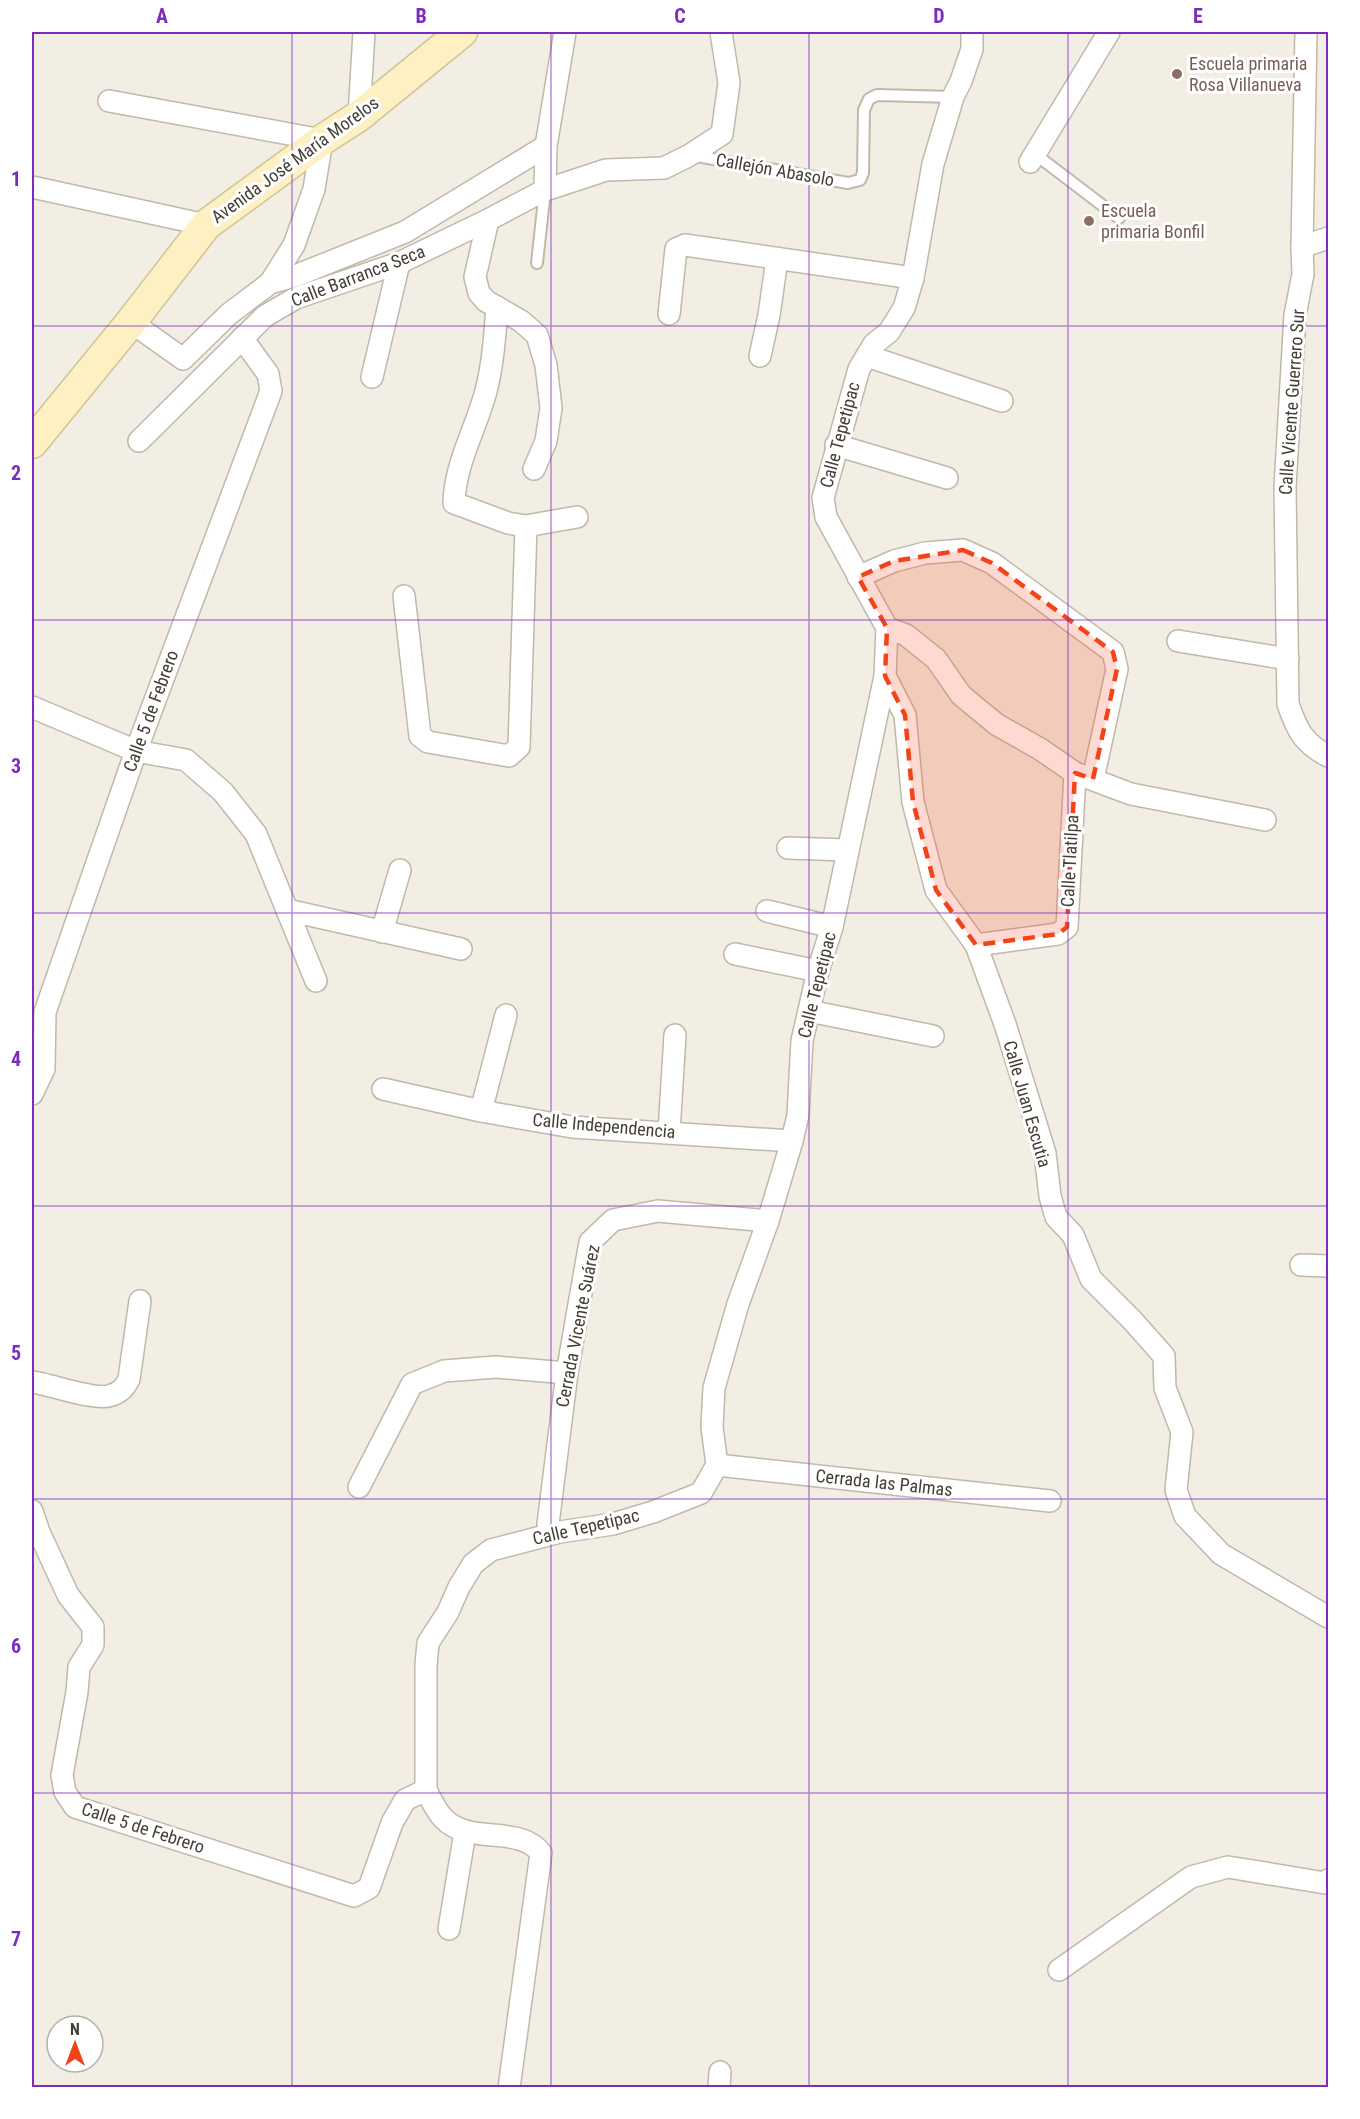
<svg xmlns="http://www.w3.org/2000/svg" width="1360" height="2119" viewBox="0 0 1360 2119" font-family="'Roboto Condensed',sans-serif">
  <style>
    .lines { fill: none; stroke-linecap: round; stroke-linejoin: round }
    .lane-casing { stroke: #c0b9aa; stroke-width: 14 }
    .street-casing { stroke: #c0b9aa; stroke-width: 24 }
    .secondary-casing { stroke: #d1c395; stroke-width: 33 }
    .lane { stroke: #fff; stroke-width: 10 }
    .street { stroke: #fff; stroke-width: 21 }
    .secondary { stroke: #fdf1c3; stroke-width: 30 }
    .marked { fill: #f44319; fill-opacity: 0.2; stroke: #f44319; stroke-width: 4.5; stroke-dasharray: 12 8; stroke-linejoin: round }
    .grid { fill: none; stroke: #7b2cbf; stroke-width: 1.5; stroke-opacity: 0.55 }
    .education-dot { fill: #8d6e63; stroke: #fff; stroke-width: 2 }
    .labels { text-anchor: middle; stroke-width: 6; stroke-linejoin: round; paint-order: stroke }
    .education-label { font-size: 18px; fill: #785e54; stroke: #fff; text-anchor: start }
    .street-label { font-size: 18px; fill: #443e34; stroke: #fff }
    .neatline { fill: none; stroke: #7b2cbf; stroke-width: 2 }
    .grid-label { font-size: 20px; text-anchor: middle; font-weight: bold; fill: #7b2cbf }
  </style>
  <rect width="100%" height="100%" fill="#f2eee4"/>
  <g class="lines">
    <!-- lane casing -->
    <g class="lane-casing">
      <g id="lane">
        <path d="M1035,154l84,64"/>
        <path d="M691,155l157,28 12,-3 3,-7 1,-63 5,-11 8,-4 76,2"/>
        <path d="M537,263l8,-73"/>
      </g>
    </g>
    <!-- street casing -->
    <g class="street-casing">
      <g id="street">
        <path d="M1306,32l-4,215 1,27 -8,41 -10,172 3,217c9,26 15,39 40,52"/>
        <path d="M109,101l213,39 -8,49 -20,56 -24,38"/>
        <path d="M359,116l5,-84"/>
        <path d="M1030,162l79,-130"/>
        <path d="M32,187l174,38"/>
        <path d="M545,190l1,-44 19,-114"/>
        <path d="M488,220l-13,57 4,16 7,8 35,20 16,14 9,30 5,43 -5,33 -12,28"/>
        <path d="M1302,247l26,-9"/>
        <path d="M497,307c-2,27 -4,57 -11,84 -10,38 -31,72 -32,112l54,20 18,3 51,-9"/>
        <path d="M669,314l7,-65 9,-4 228,33"/>
        <path d="M131,322l52,37 46,-45 41,-31 25,-7 110,-44 141,-86"/>
        <path d="M760,356l9,-41 8,-56"/>
        <path d="M867,356l135,45"/>
        <path d="M372,377l27,-114"/>
        <path d="M139,441l126,-125 31,-18 103,-35 89,-43 57,-30 61,-20 58,-2 26,-13 32,-21 7,-51 -8,-51"/>
        <path d="M836,445l111,33"/>
        <path d="M858,577l36,-16 31,-8 38,-3 29,13 121,89 4,17 -24,110"/>
        <path d="M404,596l16,140 8,6 81,14 10,-9 7,-221"/>
        <path d="M887,628l19,7 30,24 25,36 35,29 44,25 35,24 56,21 134,26"/>
        <path d="M1178,641l110,18"/>
        <path d="M885,676l20,39 8,87 23,88 40,55 29,79 40,129 5,43 6,21 17,18 18,44 41,41 32,36 1,32 17,44 -6,58 9,26 36,38 107,63"/>
        <path d="M32,707l104,44 50,9 37,32 33,42 31,76 174,39"/>
        <path d="M788,848l59,2"/>
        <path d="M287,910l29,71"/>
        <path d="M767,911l65,16"/>
        <path d="M382,932l18,-62"/>
        <path d="M976,945l82,-11 9,-7 8,-154"/>
        <path d="M735,954l83,17"/>
        <path d="M809,1011l124,25"/>
        <path d="M383,1089l98,22 91,16 220,14"/>
        <path d="M32,1094l12,-25 1,-57 91,-261 135,-360 -3,-17 -26,-36"/>
        <path d="M481,1111l25,-96"/>
        <path d="M669,1132l6,-97"/>
        <path d="M1301,1265l27,1"/>
        <path d="M32,1382c19,2 64,20 80,13 9,-3 13,-8 17,-16l11,-78"/>
        <path d="M717,1465l333,36"/>
        <path d="M359,1487l53,-103 32,-13 52,-4 71,6"/>
        <path d="M32,1511l7,21 29,63 25,32v18l-14,22 -2,25 -15,83 3,17 10,15 279,89 15,-8 23,-65 13,-23 21,-10"/>
        <path d="M548,1524l19,-151 23,-131 23,-22 45,-9 110,10"/>
        <path d="M426,1790v-125l2,-22 20,-31 11,-25 14,-23 18,-14 69,-18 53,-8 40,-12 48,-19 16,-28 -5,-38 2,-39 24,-84 30,-83 24,-80 6,-26 4,-74 16,-70 14,-44 53,-251 2,-48 -61,-111 -3,-19 36,-129 15,-25 15,-12 15,-24 9,-30 20,-114 20,-67 8,-16 11,-32v-17"/>
        <path d="M426,1790c5,9 10,21 17,28 26,28 76,6 98,35l-32,235"/>
        <path d="M449,1929l16,-97"/>
        <path d="M1059,1970l132,-93 37,-10 97,16 3,-3"/>
        <path d="M719,2088l1,-16"/>
      </g>
    </g>
    <!-- secondary casing -->
    <g class="secondary-casing">
      <path id="secondary" d="M32,443l99,-121 75,-97 116,-85 37,-24 103,-84"/>
    </g>
    <!-- lane -->
    <use href="#lane" class="lane"/>
    <!-- street -->
    <use href="#street" class="street"/>
    <!-- secondary -->
    <use href="#secondary" class="secondary"/>
  </g>
  <!-- marked area -->
  <path class="marked" d="M963,550l29,13 121,89 4,17 -24,110 -18,-6 -8,154 -9,7 -82,11 -40,-55 -23,-88 -8,-87 -20,-39 2,-48 -29,-51 36,-16z"/>
  <!-- grid -->
  <path class="grid" d="M292,32v2056M551,32v2056M809,32v2056M1068,32v2056M32,326h1296M32,620h1296M32,913h1296M32,1206h1296M32,1499h1296M32,1793h1296"/>
  <!-- markers -->
  <g class="education-dot">
    <circle cx="1177" cy="74" r="6"/>
    <circle cx="1089" cy="221" r="6"/>
  </g>
  <g class="labels">
    <!-- education labels -->
    <g class="education-label">
      <text x="1189" y="70">Escuela primaria<tspan x="1189" dy="21">Rosa Villanueva</tspan></text>
      <text x="1101" y="217">Escuela<tspan x="1101" dy="21">primaria Bonfil</tspan></text>
    </g>
    <!-- street labels -->
    <g class="street-label">
      <text transform="translate(295 160) rotate(-36)" y="6">Avenida José María Morelos</text>
      <text transform="translate(775 170) rotate(10)" y="6">Callejón Abasolo</text>
      <text transform="translate(358 276) rotate(-21)" y="6">Calle Barranca Seca</text>
      <text transform="translate(1292 402) rotate(-86)" y="6">Calle Vicente Guerrero Sur</text>
      <text transform="translate(840 435) rotate(-75)" y="6">Calle Tepetipac</text>
      <text transform="translate(151 711) rotate(-70)" y="6">Calle 5 de Febrero</text>
      <text transform="translate(1070 861) rotate(-87)" y="6">Calle Tlatilpa</text>
      <text transform="translate(817 985) rotate(-76)" y="6">Calle Tepetipac</text>
      <text transform="translate(1027 1104) rotate(74)" y="6">Calle Juan Escutia</text>
      <text transform="translate(604 1126) rotate(5)" y="6">Calle Independencia</text>
      <text transform="translate(578 1326) rotate(-79)" y="6">Cerrada Vicente Suárez</text>
      <text transform="translate(884 1483) rotate(6)" y="6">Cerrada las Palmas</text>
      <text transform="translate(586 1527) rotate(-13)" y="6">Calle Tepetipac</text>
      <text transform="translate(143 1828) rotate(18)" y="6">Calle 5 de Febrero</text>
    </g>
  </g>
  <!-- border -->
  <rect width="1360" height="2119" fill="none" stroke="#ffffff" stroke-width="66"/>
  <!-- north arrow -->
  <g transform="translate(75 2044)"><circle r="28" fill="#ffffff" stroke="#b4b2ae" stroke-width="1.5"/>
  <path d="M0-4.5L10 22L0 15L-10 22Z" fill="#f44319"/>
  <text y="-9" font-size="16" font-weight="bold" text-anchor="middle" fill="#443e34">N</text>
  </g>
  <rect x="33" y="33" width="1294" height="2053" class="neatline"/>
  <g class="grid-label">
    <text x="162" y="23">A</text>
    <text x="421" y="23">B</text>
    <text x="680" y="23">C</text>
    <text x="939" y="23">D</text>
    <text x="1198" y="23">E</text>
    <text x="16" y="186">1</text>
    <text x="16" y="480">2</text>
    <text x="16" y="773">3</text>
    <text x="16" y="1066">4</text>
    <text x="16" y="1360">5</text>
    <text x="16" y="1653">6</text>
    <text x="16" y="1946">7</text>
  </g>
</svg>
